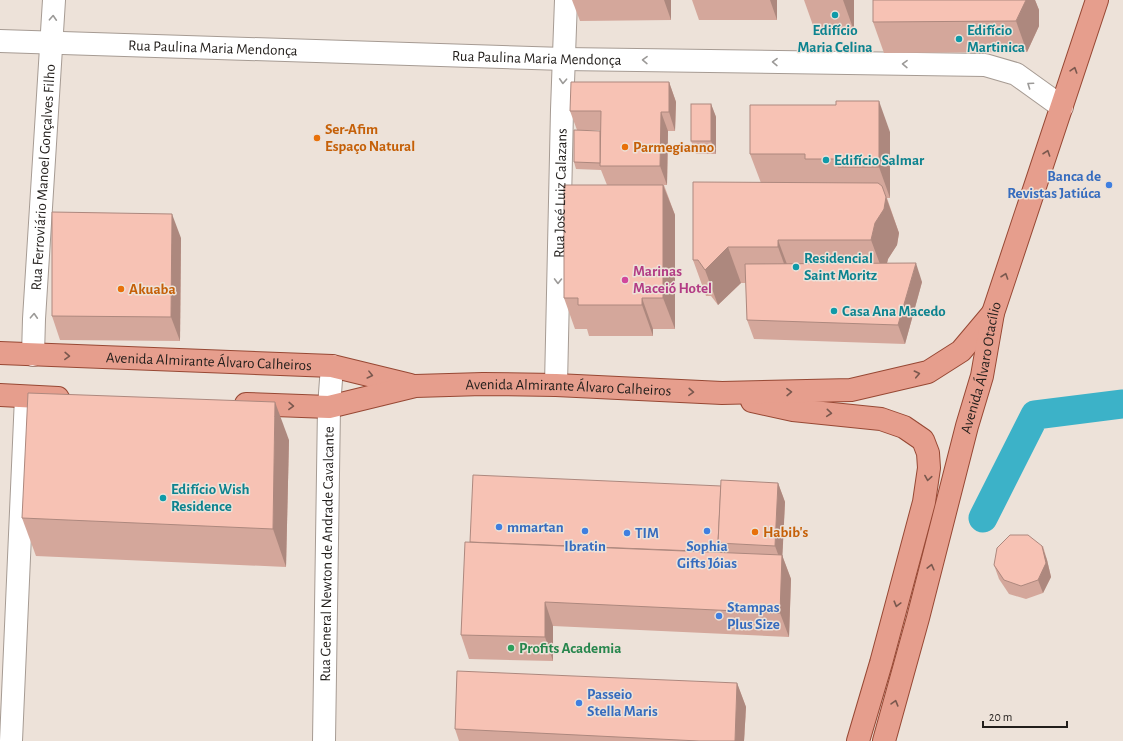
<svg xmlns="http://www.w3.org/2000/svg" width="1123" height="741" viewBox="0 0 1123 741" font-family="'Alegreya Sans',sans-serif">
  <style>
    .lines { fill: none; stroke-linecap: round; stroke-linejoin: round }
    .canal { stroke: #3cb2c8; stroke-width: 29 }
    .minor-casing { stroke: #a69b93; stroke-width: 24 }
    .tertiary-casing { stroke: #a69b93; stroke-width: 24 }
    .primary-casing { stroke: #974834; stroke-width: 24 }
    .minor { stroke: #fff; stroke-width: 22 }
    .tertiary { stroke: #fff; stroke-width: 22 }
    .primary { stroke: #e69e8d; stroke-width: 22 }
    .wall { fill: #d4a79b }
    .shaded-wall { fill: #ad887e }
    .building { fill: #f7c2b4; stroke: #ad887e }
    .oneway { stroke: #9c9a98 }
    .oneway2 { stroke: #7a584e }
    .culture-dot { fill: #0f9aa8; stroke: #ede2d9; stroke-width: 1.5 }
    .food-dot { fill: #e8710a; stroke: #ede2d9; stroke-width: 1.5 }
    .shop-dot { fill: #3f7fe0; stroke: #ede2d9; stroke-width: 1.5 }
    .hotel-dot { fill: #d1479c; stroke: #ede2d9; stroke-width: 1.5 }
    .leisure-dot { fill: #2e9e5b; stroke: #ede2d9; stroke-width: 1.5 }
    .labels { text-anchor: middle; stroke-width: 3; stroke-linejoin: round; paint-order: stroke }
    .culture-label { font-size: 15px; font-weight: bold; fill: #0d838f; stroke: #ede2d9; text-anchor: start }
    .street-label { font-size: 15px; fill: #221e1b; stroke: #ede2d9 }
    .food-label { font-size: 15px; font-weight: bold; fill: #c56008; stroke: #ede2d9; text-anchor: start }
    .shop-label { font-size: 15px; font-weight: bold; fill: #366cbe; stroke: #ede2d9; text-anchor: start }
    .hotel-label { font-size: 15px; font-weight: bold; fill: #b23c85; stroke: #ede2d9; text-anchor: start }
    .leisure-label { font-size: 15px; font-weight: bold; fill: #27864d; stroke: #ede2d9; text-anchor: start }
  </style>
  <rect width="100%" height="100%" fill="#ede2d9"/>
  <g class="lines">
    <!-- canal -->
    <path class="canal" d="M983,518l52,-103 88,-11"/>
    <!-- minor casing -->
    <g class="minor-casing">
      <g id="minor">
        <path id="s1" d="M0,41l564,18 421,6 31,9 46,33"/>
        <path id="s2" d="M33,355l1,-36 20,-319"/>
        <path d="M11,741l15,-344"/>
        <path id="s3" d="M324,741l5,-334 3,-41"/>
      </g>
    </g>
    <!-- tertiary casing -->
    <g class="tertiary-casing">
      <g id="tertiary">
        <path id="s4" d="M556,385l6,-275 4,-110"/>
      </g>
    </g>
    <!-- primary casing -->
    <g class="primary-casing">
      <g id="primary">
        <path id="s5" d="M0,353l332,13 78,19"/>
        <path d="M0,395l58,3"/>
        <path d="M752,401l41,9 88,9 23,8 19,13 5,13 1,15 -5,34 -43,161 -23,78"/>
        <path id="s6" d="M246,404l83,3 86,-21 68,-2 73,1 166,8 129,-3 77,-18 33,-21 32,-38"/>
        <path id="s7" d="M884,741l34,-123 49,-192 15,-50 11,-63 104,-313"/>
      </g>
    </g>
    <!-- minor -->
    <use href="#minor" class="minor"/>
    <!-- tertiary -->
    <use href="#tertiary" class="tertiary"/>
    <!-- primary -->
    <use href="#primary" class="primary"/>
  </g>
  <!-- wall -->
  <g class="wall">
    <path d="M572,0h99v20l-91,1z"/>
    <path d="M692,0h85v20h-78z"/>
    <path d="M804,0h50v31h-39z"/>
    <path d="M873,0h162l4,10v16l-12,26 -143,1 -11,-31z"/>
    <path d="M669,82l7,20 -1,29h-7l-1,54h-3l11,30v114h-22v7h-64l-2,-7h-12l-11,-31 43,-113 -6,-15 -25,-1 -2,-7 26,-32h-23l-7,-19z"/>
    <path d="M711,104l5,13v37h-20l-5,-13z"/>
    <path d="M890,132v66h-3l12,35 -2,12 -9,14 -1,4 35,19 -17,62 -151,-5 -7,-19 -1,-37h-5l-23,22 -7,-9h-5l-13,-36 68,-77 -11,-29z"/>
    <path d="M181,238l-1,103 -120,-1 -8,-24z"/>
    <path d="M289,440l-3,127 -250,-11 -14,-38z"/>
    <path d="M778,483l7,19 -3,53 9,24 -2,58 -236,-11v35l-84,-2 -8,-24 9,-93 251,-56z"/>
    <path d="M1043,546l4,14 4,17 -8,16 -17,6 -17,-5 -10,-15 -5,-14z"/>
    <path d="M737,683l9,24 -2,34h-285l-4,-12z"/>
  </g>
  <!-- shaded-wall -->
  <g class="shaded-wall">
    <path d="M664,0h7v20z"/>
    <path d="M770,0h7v20z"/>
    <path d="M843,0h11v31z"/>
    <path d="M1026,0h9l4,10v16l-12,26 -11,-31z"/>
    <path d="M669,82l7,20 -1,29 -6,-19z"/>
    <path d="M879,101l11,31v66l-11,-31z"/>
    <path d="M711,104l5,13v37l-5,-13z"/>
    <path d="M661,112l7,19 -1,54 -7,-19z"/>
    <path d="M663,185l12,30v114l-12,-31z"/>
    <path d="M886,197l13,36 -2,12 -9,14 -4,16 -13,-35 4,-17z"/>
    <path d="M172,214l9,24 -1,103 -9,-24z"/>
    <path d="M778,240l13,35v8l-13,-36z"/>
    <path d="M728,247l13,36 -23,22 -13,-35z"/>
    <path d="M916,263l6,19 -17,62 -7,-19z"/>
    <path d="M642,298l11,31v7l-11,-31z"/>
    <path d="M275,402l14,38 -3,127 -13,-38z"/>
    <path d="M778,483l7,19 -3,63 -7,-19z"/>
    <path d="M1042,546l5,14 4,17 -8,16 -5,-13z"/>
    <path d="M782,555l9,24 -2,58 -9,-24z"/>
    <path d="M545,602l8,24v35l-8,-24z"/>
    <path d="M737,683l9,24 -2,34h-9z"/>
  </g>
  <!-- building -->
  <g class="building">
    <path d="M873,0h153l-10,21 -143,1z"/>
    <path d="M571,82h98v30h-8l-1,54h-60l1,-55h-31z"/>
    <path d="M836,101h43v66h-41v-8h-33v-5h-55v-49h86z"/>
    <rect x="691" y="104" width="20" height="37"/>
    <path d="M574,130l26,1v32l-26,-1z"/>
    <path d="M693,182l185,1 4,3 4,11 -2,12 -9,14 -4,17h-93v7h-50l-23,23 -7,-10h-5z"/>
    <path d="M564,185h99v113h-21v7h-64v-7h-14z"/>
    <path d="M52,212l120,2 -1,103 -119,-1z"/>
    <path d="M916,263l-18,62 -151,-5 -2,-56z"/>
    <path d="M28,393l247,9 -2,127 -251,-11z"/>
    <path d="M473,475l248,11 -3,57 2,6v3l-250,-10z"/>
    <path d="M721,480l57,3 -3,63 -57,-3z"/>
    <path d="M1010,535h18l14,11 4,17 -8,17 -17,6 -17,-6 -10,-15 3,-17z"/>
    <path d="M465,542l317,13 -2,58 -235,-11v35l-84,-2z"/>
    <path d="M457,671l280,12 -2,58h-36l-244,-12z"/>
  </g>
  <!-- one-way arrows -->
  <defs><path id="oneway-chevron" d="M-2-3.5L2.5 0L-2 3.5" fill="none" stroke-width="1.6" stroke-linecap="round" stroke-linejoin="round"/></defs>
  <g class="oneway">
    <use href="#oneway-chevron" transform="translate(53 18) rotate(-87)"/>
    <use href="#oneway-chevron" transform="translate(645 60) rotate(-179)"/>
    <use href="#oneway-chevron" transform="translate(775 62) rotate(-179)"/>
    <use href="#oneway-chevron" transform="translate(905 64) rotate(-179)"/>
    <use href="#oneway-chevron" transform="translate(563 81) rotate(93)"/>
    <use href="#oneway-chevron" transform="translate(1030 85) rotate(-145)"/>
    <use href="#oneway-chevron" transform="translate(558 281) rotate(91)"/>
    <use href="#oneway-chevron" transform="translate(34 316) rotate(-87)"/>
  </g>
  <g class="oneway2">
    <use href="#oneway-chevron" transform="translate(1074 70) rotate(-72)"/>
    <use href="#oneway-chevron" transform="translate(1047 153) rotate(-71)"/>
    <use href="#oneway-chevron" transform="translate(1005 276) rotate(-71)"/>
    <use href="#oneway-chevron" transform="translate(67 356) rotate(2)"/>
    <use href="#oneway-chevron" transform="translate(917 374) rotate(-12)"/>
    <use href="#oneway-chevron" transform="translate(370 375) rotate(14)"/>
    <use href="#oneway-chevron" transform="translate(691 392) rotate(3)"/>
    <use href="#oneway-chevron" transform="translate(789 392) rotate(-1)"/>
    <use href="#oneway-chevron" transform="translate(291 406) rotate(2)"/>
    <use href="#oneway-chevron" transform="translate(829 413) rotate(5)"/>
    <use href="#oneway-chevron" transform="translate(928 478) rotate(99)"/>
    <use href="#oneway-chevron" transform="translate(931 567) rotate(-76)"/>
    <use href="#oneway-chevron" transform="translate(897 604) rotate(105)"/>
    <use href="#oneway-chevron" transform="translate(895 703) rotate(-74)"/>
  </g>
  <!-- markers -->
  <g class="culture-dot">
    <circle cx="835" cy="15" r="4"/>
    <circle cx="959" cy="39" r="4"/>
    <circle cx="826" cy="160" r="4"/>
    <circle cx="796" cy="267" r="4"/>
    <circle cx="834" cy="311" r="4"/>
    <circle cx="163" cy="498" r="4"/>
  </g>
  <g class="food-dot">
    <circle cx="317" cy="138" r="4"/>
    <circle cx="625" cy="147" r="4"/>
    <circle cx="121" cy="289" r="4"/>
    <circle cx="755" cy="532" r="4"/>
  </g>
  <g class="shop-dot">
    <circle cx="1109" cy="185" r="4"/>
    <circle cx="499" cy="527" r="4"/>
    <circle cx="585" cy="531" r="4"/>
    <circle cx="707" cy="531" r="4"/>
    <circle cx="627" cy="533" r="4"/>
    <circle cx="719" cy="616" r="4"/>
    <circle cx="579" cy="703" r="4"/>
  </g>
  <circle class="hotel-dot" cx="625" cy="280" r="4"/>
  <circle class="leisure-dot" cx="511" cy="648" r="4"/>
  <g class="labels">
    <!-- culture labels -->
    <g class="culture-label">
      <text x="835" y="35" text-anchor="middle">Edifício<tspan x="835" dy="17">Maria Celina</tspan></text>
      <text x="967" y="35">Edifício<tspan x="967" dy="17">Martinica</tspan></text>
      <text x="834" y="165">Edifício Salmar</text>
      <text x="804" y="263">Residencial<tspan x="804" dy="17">Saint Moritz</tspan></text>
      <text x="842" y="316">Casa Ana Macedo</text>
      <text x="171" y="494">Edifício Wish<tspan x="171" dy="17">Residence</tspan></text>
    </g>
    <!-- street labels -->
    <g class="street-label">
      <text dy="5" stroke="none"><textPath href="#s1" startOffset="213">Rua Paulina Maria Mendonça</textPath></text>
      <text dy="5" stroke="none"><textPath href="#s1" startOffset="537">Rua Paulina Maria Mendonça</textPath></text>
      <text dy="5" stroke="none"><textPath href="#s2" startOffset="178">Rua Ferroviário Manoel Gonçalves Filho</textPath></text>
      <text dy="5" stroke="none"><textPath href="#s4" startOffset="192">Rua José Luiz Calazans</textPath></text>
      <text dy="5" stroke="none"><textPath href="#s5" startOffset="209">Avenida Almirante Álvaro Calheiros</textPath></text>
      <text dy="5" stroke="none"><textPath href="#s7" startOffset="386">Avenida Álvaro Otacílio</textPath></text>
      <text dy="5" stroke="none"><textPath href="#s6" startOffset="325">Avenida Almirante Álvaro Calheiros</textPath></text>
      <text dy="5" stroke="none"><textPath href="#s3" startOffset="187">Rua General Newton de Andrade Cavalcante</textPath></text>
    </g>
    <!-- food labels -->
    <g class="food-label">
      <text x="325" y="134">Ser-Afim<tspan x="325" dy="17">Espaço Natural</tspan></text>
      <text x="633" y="152">Parmegianno</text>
      <text x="129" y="294">Akuaba</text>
      <text x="763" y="537">Habib's</text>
    </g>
    <!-- shop labels -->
    <g class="shop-label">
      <text x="1101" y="181" text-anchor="end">Banca de<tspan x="1101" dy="17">Revistas Jatiúca</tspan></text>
      <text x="507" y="532">mmartan</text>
      <text x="635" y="538">TIM</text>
      <text x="585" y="551" text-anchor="middle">Ibratin</text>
      <text x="707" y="551" text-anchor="middle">Sophia<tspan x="707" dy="17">Gifts Jóias</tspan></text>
      <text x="727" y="612">Stampas<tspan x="727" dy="17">Plus Size</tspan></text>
      <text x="587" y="699">Passeio<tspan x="587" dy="17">Stella Maris</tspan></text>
    </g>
    <!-- hotel labels -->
    <g class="hotel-label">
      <text x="633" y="276">Marinas<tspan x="633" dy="17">Maceió Hotel</tspan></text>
    </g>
    <!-- leisure labels -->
    <g class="leisure-label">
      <text x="519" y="653">Profits Academia</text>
    </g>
  </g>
  <!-- scale -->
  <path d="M983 721v6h84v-6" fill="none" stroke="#221e1b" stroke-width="2"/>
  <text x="989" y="721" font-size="12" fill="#221e1b" stroke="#ede2d9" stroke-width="3" paint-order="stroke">20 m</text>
</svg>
